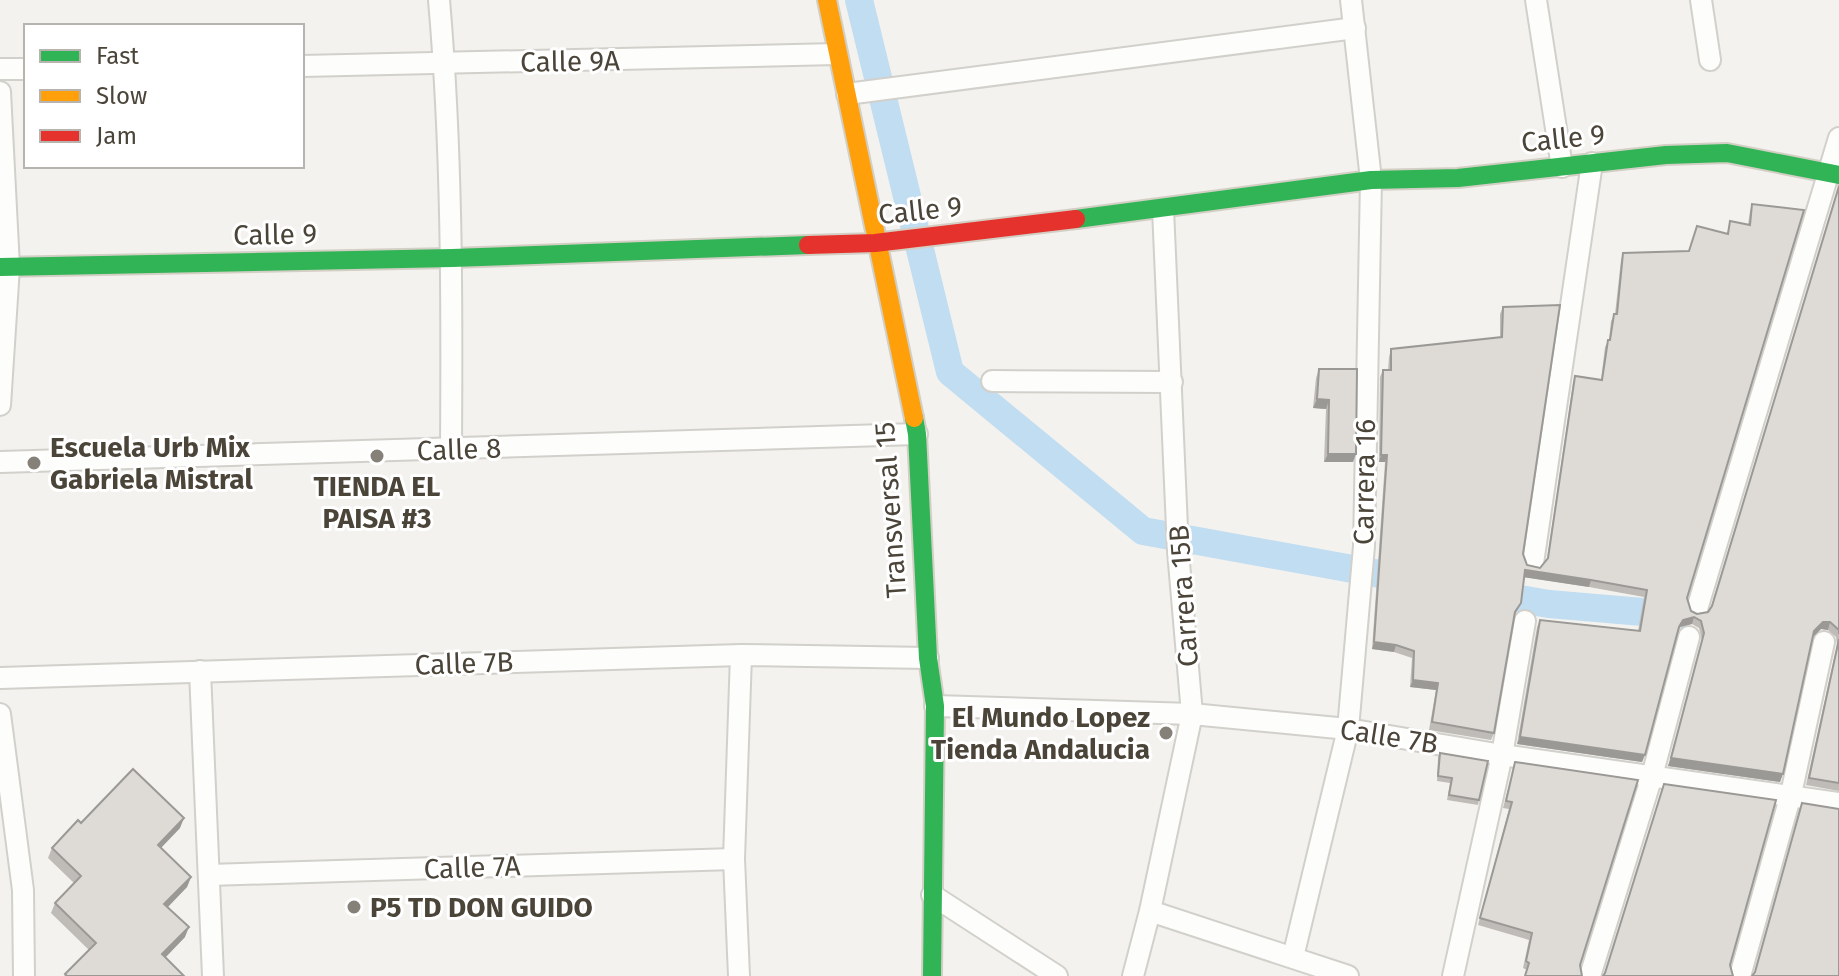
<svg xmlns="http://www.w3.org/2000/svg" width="1839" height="976" viewBox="0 0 1839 976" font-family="'Fira Sans',sans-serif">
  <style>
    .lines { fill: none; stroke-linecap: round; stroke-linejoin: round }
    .canal { stroke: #c0ddf1; stroke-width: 28 }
    .street-casing { stroke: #d2d0cb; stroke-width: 24 }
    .fast-casing { stroke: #d3cfc5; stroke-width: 22 }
    .slow-casing { stroke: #d3cfc5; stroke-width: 22 }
    .jam-casing { stroke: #d3cfc5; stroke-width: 22 }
    .street { stroke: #fdfdfc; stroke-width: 20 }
    .fast { stroke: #30b455; stroke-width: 18 }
    .slow { stroke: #ff9f0a; stroke-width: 18 }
    .jam { stroke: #e5322d; stroke-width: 18 }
    .wall { fill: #bfbcb8 }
    .shaded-wall { fill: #9b9996 }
    .building { fill: #dedbd6; stroke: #9b9996; stroke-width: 2 }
    .poi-dot { fill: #868178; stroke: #fff; stroke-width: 3 }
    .labels { text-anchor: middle; stroke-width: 6; stroke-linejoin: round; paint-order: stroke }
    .street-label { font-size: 28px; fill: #4b4439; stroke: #fff }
    .poi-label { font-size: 28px; font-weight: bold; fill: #4b4439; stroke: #fff; text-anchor: start }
  </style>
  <rect width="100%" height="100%" fill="#f4f2ee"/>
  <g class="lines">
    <!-- canal -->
    <g class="canal">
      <path d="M859,0l91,372 193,159 270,49"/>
      <path d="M1485,593l64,11 129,11"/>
    </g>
    <!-- street casing -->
    <g class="street-casing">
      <g id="street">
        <path d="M439,0c13,149 13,299 12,449"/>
        <path d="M1536,0l26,167"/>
        <path d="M1701,0l9,60"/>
        <path d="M302,66l535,-12"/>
        <path d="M0,69h26"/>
        <path d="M0,92l9,175 -9,138"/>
        <path d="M847,94l508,-66"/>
        <path d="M992,381l180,1"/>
        <path d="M0,462l917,-28"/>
        <path d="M1533,563l59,-400"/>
        <path d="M1697,609l142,-471"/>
        <path d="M200,671l13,305"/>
        <path d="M0,678l741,-23 187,3"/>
        <path d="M935,706l257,8 156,15 154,26 337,48"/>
        <path d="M0,714l23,176 1,86"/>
        <path d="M209,875l525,-16"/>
        <path d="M932,895l125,81"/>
        <path d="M1150,911l198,65"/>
        <path d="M1293,957l55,-228 16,-183 7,-366 -20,-180"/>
        <path d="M739,976l-5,-117 7,-204"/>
        <path d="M1133,976l17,-65 42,-197 -14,-163 -15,-342"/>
        <path d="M1453,976l49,-221 23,-134"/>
        <path d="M1590,976l62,-200 37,-139"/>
        <path d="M1740,976l51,-182 33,-152"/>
      </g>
    </g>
    <!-- fast casing -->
    <g class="fast-casing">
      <g id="fast">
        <path d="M1076,219l295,-39 87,-2 208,-23 61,-2 112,22"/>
        <path d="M0,267l452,-9 356,-13"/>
        <path d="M914,418l3,16 11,224 7,48 -3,270"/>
      </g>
    </g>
    <!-- slow casing -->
    <g class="slow-casing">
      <path id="slow" d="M827,0l87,418"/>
    </g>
    <!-- jam casing -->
    <g class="jam-casing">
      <path id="jam" d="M808,245l67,-2 201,-24"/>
    </g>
    <!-- street -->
    <use href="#street" class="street"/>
    <!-- fast -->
    <use href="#fast" class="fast"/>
    <!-- slow -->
    <use href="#slow" class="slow"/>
    <!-- jam -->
    <use href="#jam" class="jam"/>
  </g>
  <!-- wall -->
  <g class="wall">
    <path d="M1839,186v605l-33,-6 31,-140 -1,-8 -8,-7 -7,-1 -8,8 -33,145 -112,-16 34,-126 -3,-12 -7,-4 -12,3 -2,5 -36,130 -125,-18 20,-117 3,-7 98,11 6,-34 -55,-10 -65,-10 -3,26 -7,13 -20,117 -3,7 -62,-10 7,-40 -26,-3 2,-29 -18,-6 -22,-3 13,-187h-6l1,-85 3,-7h5l1,-13 2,-8 109,-12v-23l3,-7 20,247 4,11 13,3 7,-8 26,-177 2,-7 26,4 4,-33 4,-7 2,-19 4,-7 6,-54 2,-7 66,-2 38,-17 3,-13 18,4 2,-14 2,-7 52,6 -117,388 4,13 6,3 11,-2 3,-5z"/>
    <path d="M1319,369l34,93h-29l2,-53 -13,-1 3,-30z"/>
    <path d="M1440,753l39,47 -1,5 -31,-5 3,-17 -13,-2 1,-24z"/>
    <path d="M1515,762l65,203 -53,5 -4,-2 6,-28 -51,-15 31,-116 -6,-1z"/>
    <path d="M180,828l-19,20 30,29 -4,10 -19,20 17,30 -20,21 19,18h-120l25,-26 -38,-37 4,-10 19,-20 -26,-25 4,-10z"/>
  </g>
  <!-- shaded-wall -->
  <g class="shaded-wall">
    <path d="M1317,399l12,1 -3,9 -13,-1z"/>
    <path d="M1328,454h28l-3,8h-29z"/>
    <path d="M1381,455h6l-2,7h-6z"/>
    <path d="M1525,570l66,10 -2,7 -67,-10z"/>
    <path d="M1694,617l-2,7 -12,3 -4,7 7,-14z"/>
    <path d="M1823,622h7l-2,8 -7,-1 -9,9 2,-7z"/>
    <path d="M1374,642l22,3 -2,7 -22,-3z"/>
    <path d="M1413,680l25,3 -2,7 -26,-3z"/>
    <path d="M1520,737l125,18 -3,7 -125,-18z"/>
    <path d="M1671,758l112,16 -3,8 -112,-16z"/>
    <path d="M184,818l-4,10 -26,27 4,-10z"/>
    <path d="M191,877l-4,10 -26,27 3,-10z"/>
    <path d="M189,927l-4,10 -27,28 4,-11z"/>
  </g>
  <!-- building -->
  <g class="building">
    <path d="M1839,186v448v-4l-9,-8h-7l-9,9 -31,143 -112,-16 33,-125 -3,-12 -7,-4 -11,3 -4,7 -34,128 -125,-18 20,-117 100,11 7,-41 -56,-10 -66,-10 -4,33 -6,9 -21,121 -62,-11 6,-39 -25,-3 1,-29 -18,-6 -22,-3 13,-187h-6l2,-85h8v-21l111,-12 1,-30 57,-2 -37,249 4,11 13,3 8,-10 27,-182 27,4 6,-40h2l4,-26h3l6,-61 66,-2 8,-25 31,8 2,-13 20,4 2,-21 52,6 -117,388 4,13 6,3 11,-2 4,-6z"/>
    <path d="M1319,369h38l-1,85h-28l1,-54 -12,-1z"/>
    <path d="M1839,639v144l-30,-5z"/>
    <path d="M1440,753l48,8 -9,39 -30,-5 3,-17 -14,-2z"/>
    <path d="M1515,762l123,18 -58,185 2,11h-57l4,-13 -3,-2 6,-28 -52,-15 32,-116 -6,-1z"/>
    <path d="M133,769l51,49 -26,27 33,32 -27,27 25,23 -27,27 22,22h-117l-2,-2 31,-31 -41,-40 26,-27 -29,-28 26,-28 3,3z"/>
    <path d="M1664,784l112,16 -46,165 3,11h-130l2,-3z"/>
    <path d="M1802,803l37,6v167h-87l3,-4z"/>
  </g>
  <!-- markers -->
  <g class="poi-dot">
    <circle cx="377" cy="456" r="8"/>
    <circle cx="34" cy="463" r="8"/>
    <circle cx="1166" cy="733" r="8"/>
    <circle cx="354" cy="907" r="8"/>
  </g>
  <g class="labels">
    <!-- street labels -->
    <g class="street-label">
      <text transform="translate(570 61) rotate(-1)" y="10">Calle 9A</text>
      <text transform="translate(1563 138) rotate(-6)" y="10">Calle 9</text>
      <text transform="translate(920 210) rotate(-6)" y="10">Calle 9</text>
      <text transform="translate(275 234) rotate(-1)" y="10">Calle 9</text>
      <text transform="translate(459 449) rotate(-2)" y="10">Calle 8</text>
      <text transform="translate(1364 482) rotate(-89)" y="10">Carrera 16</text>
      <text transform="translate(890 510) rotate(-94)" y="10">Transversal 15</text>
      <text transform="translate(1183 596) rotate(-94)" y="10">Carrera 15B</text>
      <text transform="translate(464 663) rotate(-2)" y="10">Calle 7B</text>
      <text transform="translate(1389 736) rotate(9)" y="10">Calle 7B</text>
      <text transform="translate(472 867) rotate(-2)" y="10">Calle 7A</text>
    </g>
    <!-- poi labels -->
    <g class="poi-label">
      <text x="50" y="457">Escuela Urb Mix<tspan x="50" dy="32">Gabriela Mistral</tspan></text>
      <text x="377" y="496" text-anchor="middle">TIENDA EL<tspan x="377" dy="32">PAISA #3</tspan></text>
      <text x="1150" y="727" text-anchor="end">El Mundo Lopez<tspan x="1150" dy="32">Tienda Andalucia</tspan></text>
      <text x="370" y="917">P5 TD DON GUIDO</text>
    </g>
  </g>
  <!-- legend -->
  <rect x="24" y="24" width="280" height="144" fill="#ffffff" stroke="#b7b4b0" stroke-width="2"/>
  <rect x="40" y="50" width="40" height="12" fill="#30b455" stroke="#b7b4b0" stroke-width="2"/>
  <text x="96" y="64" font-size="24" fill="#4b4439">Fast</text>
  <rect x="40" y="90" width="40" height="12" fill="#ff9f0a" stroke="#b7b4b0" stroke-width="2"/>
  <text x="96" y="104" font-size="24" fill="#4b4439">Slow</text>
  <rect x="40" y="130" width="40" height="12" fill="#e5322d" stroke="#b7b4b0" stroke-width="2"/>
  <text x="96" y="144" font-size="24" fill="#4b4439">Jam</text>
</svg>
